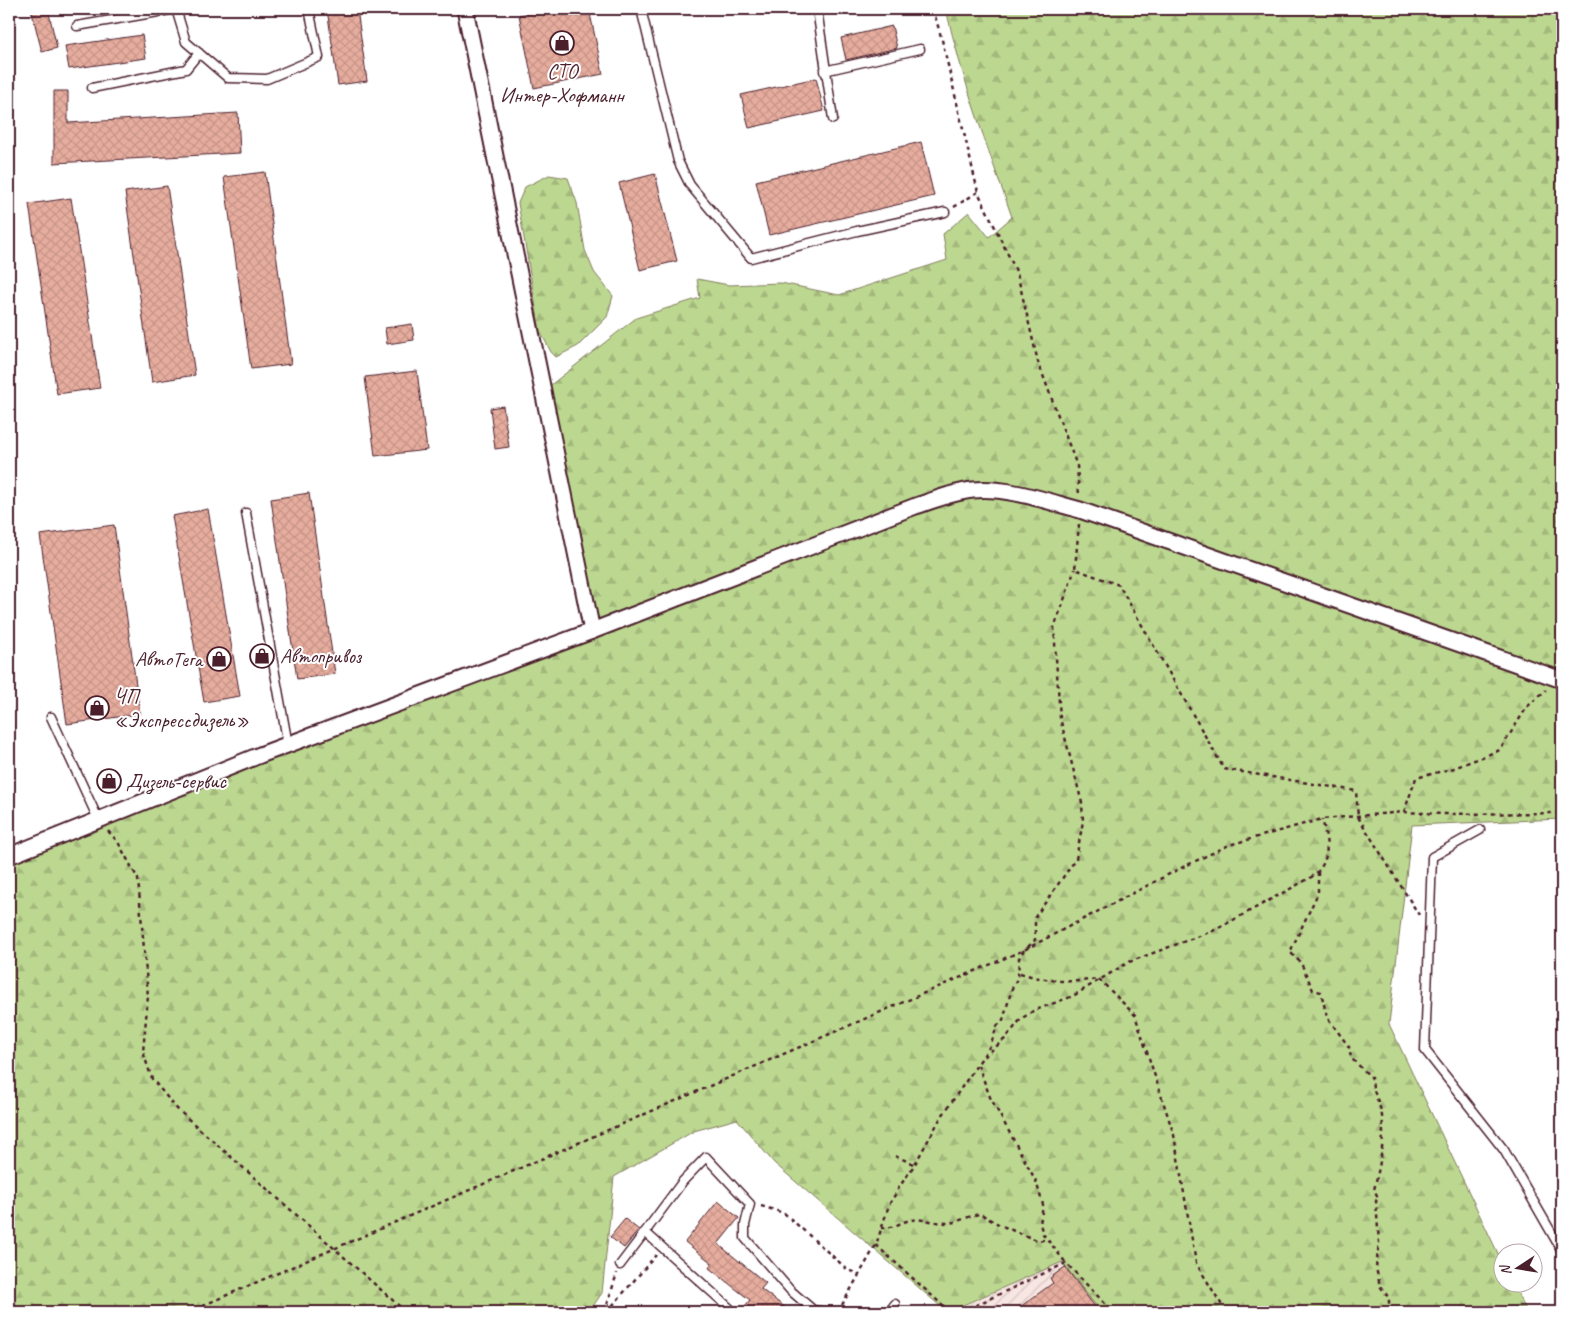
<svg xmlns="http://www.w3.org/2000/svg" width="1571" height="1321" viewBox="0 0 1571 1321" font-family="Caveat,sans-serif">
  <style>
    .industrial { fill: url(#industrial-furrows) }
    .forest { fill: url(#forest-firs); stroke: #837c5e }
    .building { fill: url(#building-cross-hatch); stroke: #4a1f2b }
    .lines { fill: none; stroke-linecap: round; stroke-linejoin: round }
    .lane-casing { stroke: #4a1f2b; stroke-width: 11 }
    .street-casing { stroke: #4a1f2b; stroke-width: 19 }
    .path { stroke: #4a1f2b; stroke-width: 2.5; stroke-dasharray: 4 4; stroke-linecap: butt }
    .lane { stroke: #fff; stroke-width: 8 }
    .street { stroke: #fff; stroke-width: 15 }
    .labels { text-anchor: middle; stroke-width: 4; stroke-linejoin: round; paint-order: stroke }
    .poi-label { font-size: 21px; fill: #4a1f2b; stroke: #fff; text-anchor: start }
  </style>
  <defs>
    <pattern id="industrial-furrows" width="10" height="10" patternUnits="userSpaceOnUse" patternTransform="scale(1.25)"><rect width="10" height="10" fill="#f8e6e2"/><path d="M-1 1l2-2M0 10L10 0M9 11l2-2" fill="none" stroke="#d6c5c2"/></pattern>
    <pattern id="forest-firs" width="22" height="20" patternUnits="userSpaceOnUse" patternTransform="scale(1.25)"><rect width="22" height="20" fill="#bcd890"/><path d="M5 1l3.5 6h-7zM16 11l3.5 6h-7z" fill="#a3b97c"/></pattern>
    <pattern id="building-cross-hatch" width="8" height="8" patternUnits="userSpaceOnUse" patternTransform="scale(1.25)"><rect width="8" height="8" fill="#e6ad9e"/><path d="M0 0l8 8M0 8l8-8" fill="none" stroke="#c79488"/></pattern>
  </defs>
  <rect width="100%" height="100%" fill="#fff"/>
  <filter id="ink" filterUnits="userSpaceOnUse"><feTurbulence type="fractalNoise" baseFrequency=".02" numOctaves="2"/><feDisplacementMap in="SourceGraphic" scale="10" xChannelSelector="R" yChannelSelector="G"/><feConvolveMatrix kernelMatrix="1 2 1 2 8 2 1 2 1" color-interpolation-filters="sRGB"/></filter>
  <g filter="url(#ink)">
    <!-- industrial -->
    <path class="industrial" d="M1062,1262l39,50h-150z"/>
    <!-- forest -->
    <g class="forest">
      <path d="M946,9h616v810l-150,6 -23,199 114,240 1,20h9l14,28h-426l-39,-50 -115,50 -173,-149 -37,-44 -43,12 -80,46 -12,116 -13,19h-580v-456l583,-225 -49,-240 93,-73 64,-20 -3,-19 32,6 52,-2 58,12 108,-35 -4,-26 26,-22 20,25 23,-20c-24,-68 -50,-137 -66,-208z"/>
      <path d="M549,175l19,3 9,25 8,47 9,22 19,24 -6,21 -29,29 -22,11 -5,-5 -11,-21 -22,-128 7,-16z"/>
      <path d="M9,679l5,48 -5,18z"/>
    </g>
    <!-- building -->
    <g class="building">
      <path d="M31,9h17l9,39 -15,4z"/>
      <path d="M327,9h30l10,72 -29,4z"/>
      <path d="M551,9h38l14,65 -69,14 -15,-73z"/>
      <path d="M892,26l5,22 -51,12 -5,-22z"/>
      <path d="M142,35l4,23 -77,11 -4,-23z"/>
      <path d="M816,78l8,33 -75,17 -8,-33z"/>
      <path d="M54,91h14v32l170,-10 2,40 -186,10z"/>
      <path d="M921,142l13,54 -165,39 -13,-54z"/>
      <path d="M265,172l26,192 -40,5 -27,-192z"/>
      <path d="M655,174l22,87 -37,9 -21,-87z"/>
      <path d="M167,186l28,189 -43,7 -27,-190z"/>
      <path d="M71,198l29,190 -43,6 -28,-190z"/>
      <path d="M412,324l2,16 -27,4 -2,-16z"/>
      <path d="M417,371l10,79 -52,6 -10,-79z"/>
      <path d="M503,406l6,41 -14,2 -5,-41z"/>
      <path d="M309,493l26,181 -38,5 -26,-180z"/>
      <path d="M208,509l32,187 -36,6 -32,-186z"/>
      <path d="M114,525l26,189 -73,10 -27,-189z"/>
      <path d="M718,1201l21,17 -21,26 48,39 -5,6 30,23h-38l-8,-6 5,-6 -41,-32 3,-5 -27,-21z"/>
      <path d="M625,1219l14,11 -15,18 -14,-11z"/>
      <path d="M1065,1267l34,45h-86l40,-29 -3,-5z"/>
    </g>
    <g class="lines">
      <!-- lane casing -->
      <g class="lane-casing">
        <g id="lane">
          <path d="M176,9l10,33 42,36 39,1 52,-22 -10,-48"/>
          <path d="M641,9l37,152 12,24 61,73 106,-27 88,-19"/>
          <path d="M817,9l16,110"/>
          <path d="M77,26l99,-17"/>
          <path d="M824,71l96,-22"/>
          <path d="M92,88l94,-19 13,-16"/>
          <path d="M246,513l42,232"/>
          <path d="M51,717l48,104"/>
          <path d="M1480,830l-48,27 -7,193 79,100 58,101"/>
          <path d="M620,1265l25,-33"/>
          <path d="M734,1312l-89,-80 38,-51 23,-24 44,47 -5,21v13l45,52 23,20 12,2"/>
          <path d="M889,1312l6,-8"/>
        </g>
      </g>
      <!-- street casing -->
      <g class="street-casing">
        <g id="street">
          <path d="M465,9l127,622"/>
          <path d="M9,856l251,-101 332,-124 321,-124c19,-6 39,-15 60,-17 35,-3 73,11 107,20l482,170"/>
        </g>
      </g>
      <!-- path -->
      <g class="path">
        <path d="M933,9l9,31 36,152 39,81 21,89 39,104 2,30"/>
        <path d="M954,207l24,-15"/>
        <path d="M1079,524l-4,45 44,16 105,184 132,22 2,26 61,98"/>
        <path d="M1404,812l12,-34 38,-10 46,-18 27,-43 19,-17"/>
        <path d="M108,831l10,11 20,37 10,117 -5,56 9,27 25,30 229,203"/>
        <path d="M1318,872v21l-28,59 11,11 12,27 8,2 6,25 22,30 2,11 21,20c0,14 8,24 10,38 3,26 -2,48 -8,74l4,7 -2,4 3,42 -3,25 4,18 9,12v6l-8,8"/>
        <path d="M1028,947l7,-7v-23l41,-58 7,-38 -1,-18 -22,-85 -6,-90 21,-59"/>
        <path d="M1020,973c30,9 48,10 79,6l36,36 39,120 22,128 30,49"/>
        <path d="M984,1057l22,-19 15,-19 12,-8 40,-15 56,-34 86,-32 95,-52c22,-15 18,-36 12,-59"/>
        <path d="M978,1065l12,32 46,84 7,24 -3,19 3,10 23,29"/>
        <path d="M895,1156l19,8"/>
        <path d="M761,1206l23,7 64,57 10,4"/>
        <path d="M881,1228c12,1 19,-6 30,-8 12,-2 24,3 36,3 11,0 22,-8 34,-9 18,12 38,19 58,27l7,-2"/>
        <path d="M876,1245l74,67"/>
        <path d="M188,1312l838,-363 153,-80 50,-24 93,-26 82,-7 39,2 119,-1"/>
        <path d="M605,1312l12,-39"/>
        <path d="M607,1312l49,-57"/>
        <path d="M838,1312l38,-67 13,-40 11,-19 15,-22 25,-45 50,-73 7,-20 6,-6 10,-35 5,-7 1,-20 5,-8"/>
        <path d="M961,1312l105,-49 47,49"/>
      </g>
      <!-- lane -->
      <use href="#lane" class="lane"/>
      <!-- street -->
      <use href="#street" class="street"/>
    </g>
  </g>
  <!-- icons -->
  <defs>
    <g id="shop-ring" transform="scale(1.25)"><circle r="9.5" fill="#fff" stroke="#4a1f2b" stroke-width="1.5"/><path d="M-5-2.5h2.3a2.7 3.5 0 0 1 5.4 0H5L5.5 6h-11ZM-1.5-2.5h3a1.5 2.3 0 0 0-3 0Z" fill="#4a1f2b"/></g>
  </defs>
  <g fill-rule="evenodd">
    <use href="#shop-ring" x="562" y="43"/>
    <use href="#shop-ring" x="262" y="656"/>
    <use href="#shop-ring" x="219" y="659"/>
    <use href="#shop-ring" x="97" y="708"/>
    <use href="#shop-ring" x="109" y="781"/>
  </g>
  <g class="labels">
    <!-- poi labels -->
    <g class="poi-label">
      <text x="562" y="78" text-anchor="middle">СТО<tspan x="562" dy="24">Интер-Хофманн</tspan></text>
      <text x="280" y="663">Автопривоз</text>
      <text x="202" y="666" text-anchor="end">АвтоТега</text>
      <text x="114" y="703">ЧП<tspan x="114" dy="24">«Экспрессдизель»</tspan></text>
      <text x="126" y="788">Дизель-сервис</text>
    </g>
  </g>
  <!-- margin -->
  <rect width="1571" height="1321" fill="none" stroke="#fff" stroke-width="30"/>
  <rect x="15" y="15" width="1541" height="1291" fill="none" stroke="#4a1f2b" stroke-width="2" filter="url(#ink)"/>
  <!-- north arrow -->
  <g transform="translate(1518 1268) rotate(258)"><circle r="24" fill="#ffffff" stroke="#b7a5aa"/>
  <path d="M0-4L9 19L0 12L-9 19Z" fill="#4a1f2b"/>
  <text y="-8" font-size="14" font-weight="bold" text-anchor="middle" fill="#4a1f2b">N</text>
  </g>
</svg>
